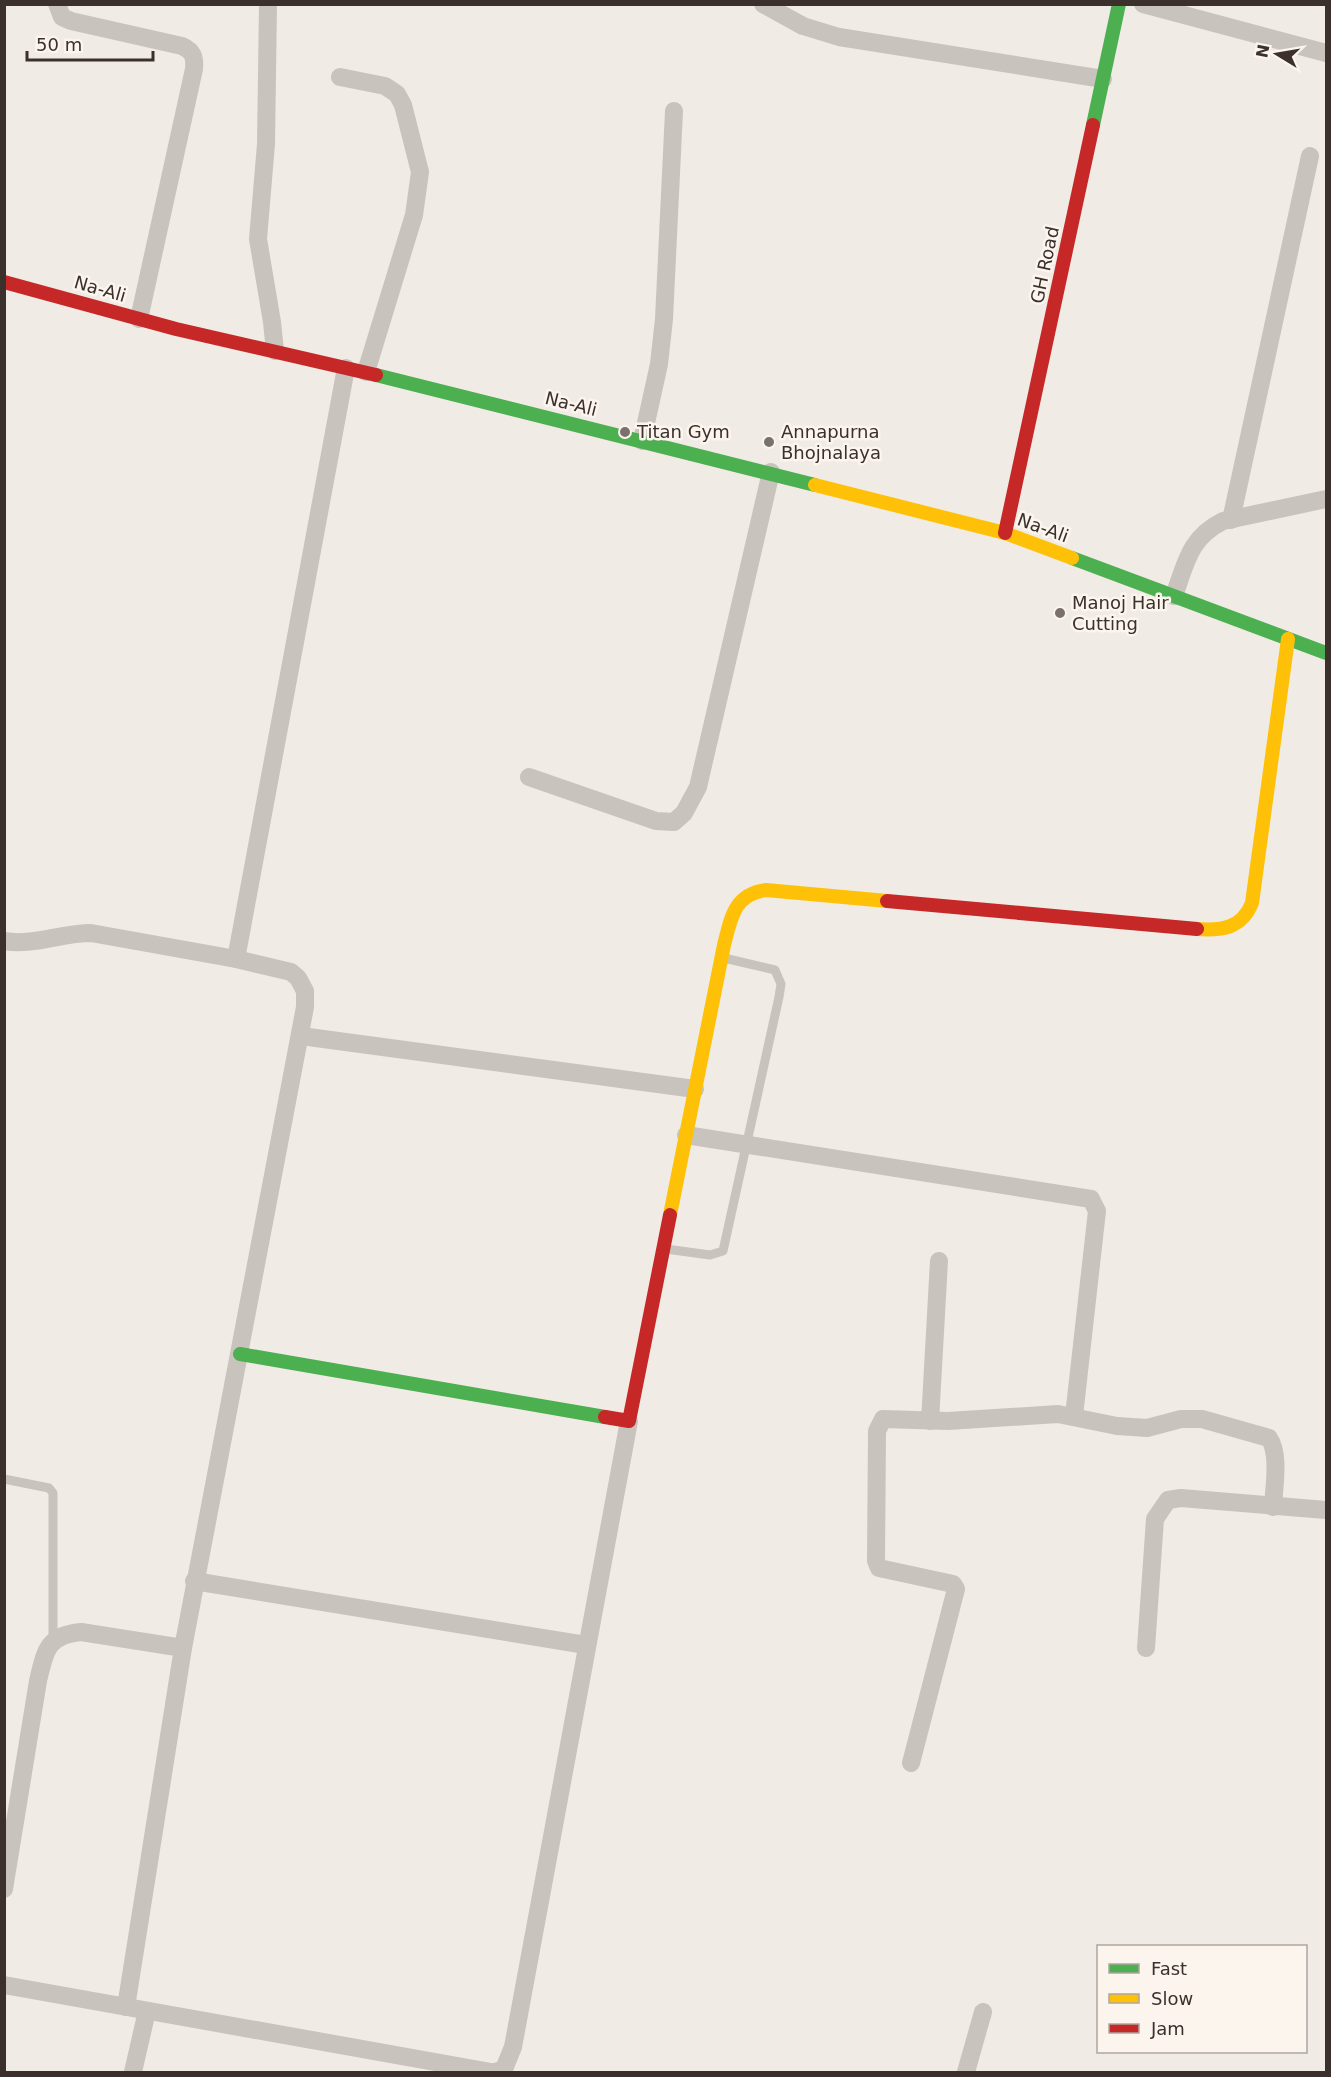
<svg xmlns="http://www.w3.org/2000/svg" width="1331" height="2077" viewBox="0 0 1331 2077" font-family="'DejaVu Sans',sans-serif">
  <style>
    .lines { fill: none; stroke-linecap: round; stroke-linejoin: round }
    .lane { stroke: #c9c3be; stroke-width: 9 }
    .street { stroke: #c9c3be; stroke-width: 18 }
    .fast { stroke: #4caf50; stroke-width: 14 }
    .slow { stroke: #ffc107; stroke-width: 14 }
    .jam { stroke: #c62828; stroke-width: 14 }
    .poi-dot { fill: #7a716c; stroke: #fbf5ee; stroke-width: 2 }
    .labels { text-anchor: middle; stroke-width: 5; stroke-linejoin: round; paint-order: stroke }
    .street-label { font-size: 18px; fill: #3b302b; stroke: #fbf5ee }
    .poi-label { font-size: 18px; fill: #3b302b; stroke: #fbf5ee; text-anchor: start }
  </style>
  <rect width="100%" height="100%" fill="#f0ebe5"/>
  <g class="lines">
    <!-- lane -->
    <g class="lane">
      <path d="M666,1249l44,6 13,-4 56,-254 2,-13 -6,-14 -51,-12"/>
      <path d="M4,1479l45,9 4,5v147"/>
    </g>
    <!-- street -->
    <g class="street">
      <path d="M57,4l5,13 9,4 111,25c11,5 13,11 12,23l-55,250"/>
      <path d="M268,4l-2,140 -8,95 14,83 3,29"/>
      <path d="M763,4l40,22 36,11 264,42"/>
      <path d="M1143,4l183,49"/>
      <path d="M340,77l45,9 12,8 6,11 17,67 -6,43 -48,157"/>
      <path d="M642,441l17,-77 5,-45 10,-208"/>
      <path d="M1231,520l79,-364"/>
      <path d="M1174,596c12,-33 15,-58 49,-75l103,-22"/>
      <path d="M529,777l127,44 18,1 10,-9 14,-26 73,-315"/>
      <path d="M4,941c30,5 57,-8 87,-8l145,26 55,13 7,6 7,13v16l-122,641 -102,-16c-34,3 -36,19 -43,49l-34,208"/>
      <path d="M236,959l110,-591"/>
      <path d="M301,1036l394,53"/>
      <path d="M686,1135l405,64 6,12 -23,205"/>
      <path d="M930,1421l9,-160"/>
      <path d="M194,1581l392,64"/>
      <path d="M1146,1648l9,-129 13,-19 13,-2 145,12"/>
      <path d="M911,1763l45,-174 -3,-5 -74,-16 -3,-7 1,-130 6,-12 65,2 110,-7 59,12 30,2 34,-9h21l67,19c11,16 5,49 4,69"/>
      <path d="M4,1985l487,87"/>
      <path d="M126,2007l57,-359"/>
      <path d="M133,2072l14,-61"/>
      <path d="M495,2072l9,-3 9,-22 116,-626"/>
      <path d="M966,2072l17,-60"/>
    </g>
    <!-- fast -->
    <g class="fast">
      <path d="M1093,125l26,-121"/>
      <path d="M376,375l439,110"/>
      <path d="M1072,558l254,95"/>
      <path d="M240,1354l365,63"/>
    </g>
    <!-- slow -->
    <g class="slow">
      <path d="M815,485l190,48 67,25"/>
      <path d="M1197,929c25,2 45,-1 55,-26l36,-264"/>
      <path d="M670,1215l54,-270c7,-27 10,-51 42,-55l121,11"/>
    </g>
    <!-- jam -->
    <g class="jam">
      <path d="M4,282l172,47 200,46"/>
      <path d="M1005,533l88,-408"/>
      <path d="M887,901l310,28"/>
      <path d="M605,1417l24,4 41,-206"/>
    </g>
  </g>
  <!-- markers -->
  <g class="poi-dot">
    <circle cx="625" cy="432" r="6"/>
    <circle cx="769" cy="442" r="6"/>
    <circle cx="1060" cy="613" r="6"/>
  </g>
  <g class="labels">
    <!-- street labels -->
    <g class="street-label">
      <text transform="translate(1045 265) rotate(-78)" y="6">GH Road</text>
      <text transform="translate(100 289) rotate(16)" y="6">Na-Ali</text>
      <text transform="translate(571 404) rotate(14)" y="6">Na-Ali</text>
      <text transform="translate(1043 528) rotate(20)" y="6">Na-Ali</text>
    </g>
    <!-- poi labels -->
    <g class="poi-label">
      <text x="637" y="438">Titan Gym</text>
      <text x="781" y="438">Annapurna<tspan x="781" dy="21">Bhojnalaya</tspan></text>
      <text x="1072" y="609">Manoj Hair<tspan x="1072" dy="21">Cutting</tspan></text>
    </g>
  </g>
  <!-- border -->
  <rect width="1331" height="2077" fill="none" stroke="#3b302b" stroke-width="12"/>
  <!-- legend -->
  <rect x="1097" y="1945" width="210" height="108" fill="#fbf5ee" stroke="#aea6a0" stroke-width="1.5"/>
  <rect x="1109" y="1964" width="30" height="9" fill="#4caf50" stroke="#aea6a0" stroke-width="1.5"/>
  <text x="1151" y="1975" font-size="18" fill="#3b302b">Fast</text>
  <rect x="1109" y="1994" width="30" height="9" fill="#ffc107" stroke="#aea6a0" stroke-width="1.5"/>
  <text x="1151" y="2005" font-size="18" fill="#3b302b">Slow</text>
  <rect x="1109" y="2024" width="30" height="9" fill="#c62828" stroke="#aea6a0" stroke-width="1.5"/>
  <text x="1151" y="2035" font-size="18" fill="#3b302b">Jam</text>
  <!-- north arrow -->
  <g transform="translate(1277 54) rotate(281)" stroke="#fbf5ee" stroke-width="4.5" paint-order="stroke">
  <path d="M0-4.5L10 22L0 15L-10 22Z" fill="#3b302b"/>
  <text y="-9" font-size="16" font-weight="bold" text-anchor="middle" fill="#3b302b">N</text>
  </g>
  <!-- scale -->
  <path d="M27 51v9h126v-9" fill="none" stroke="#3b302b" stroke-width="3"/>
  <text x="36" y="51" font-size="18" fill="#3b302b" stroke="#fbf5ee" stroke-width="4.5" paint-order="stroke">50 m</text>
</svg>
